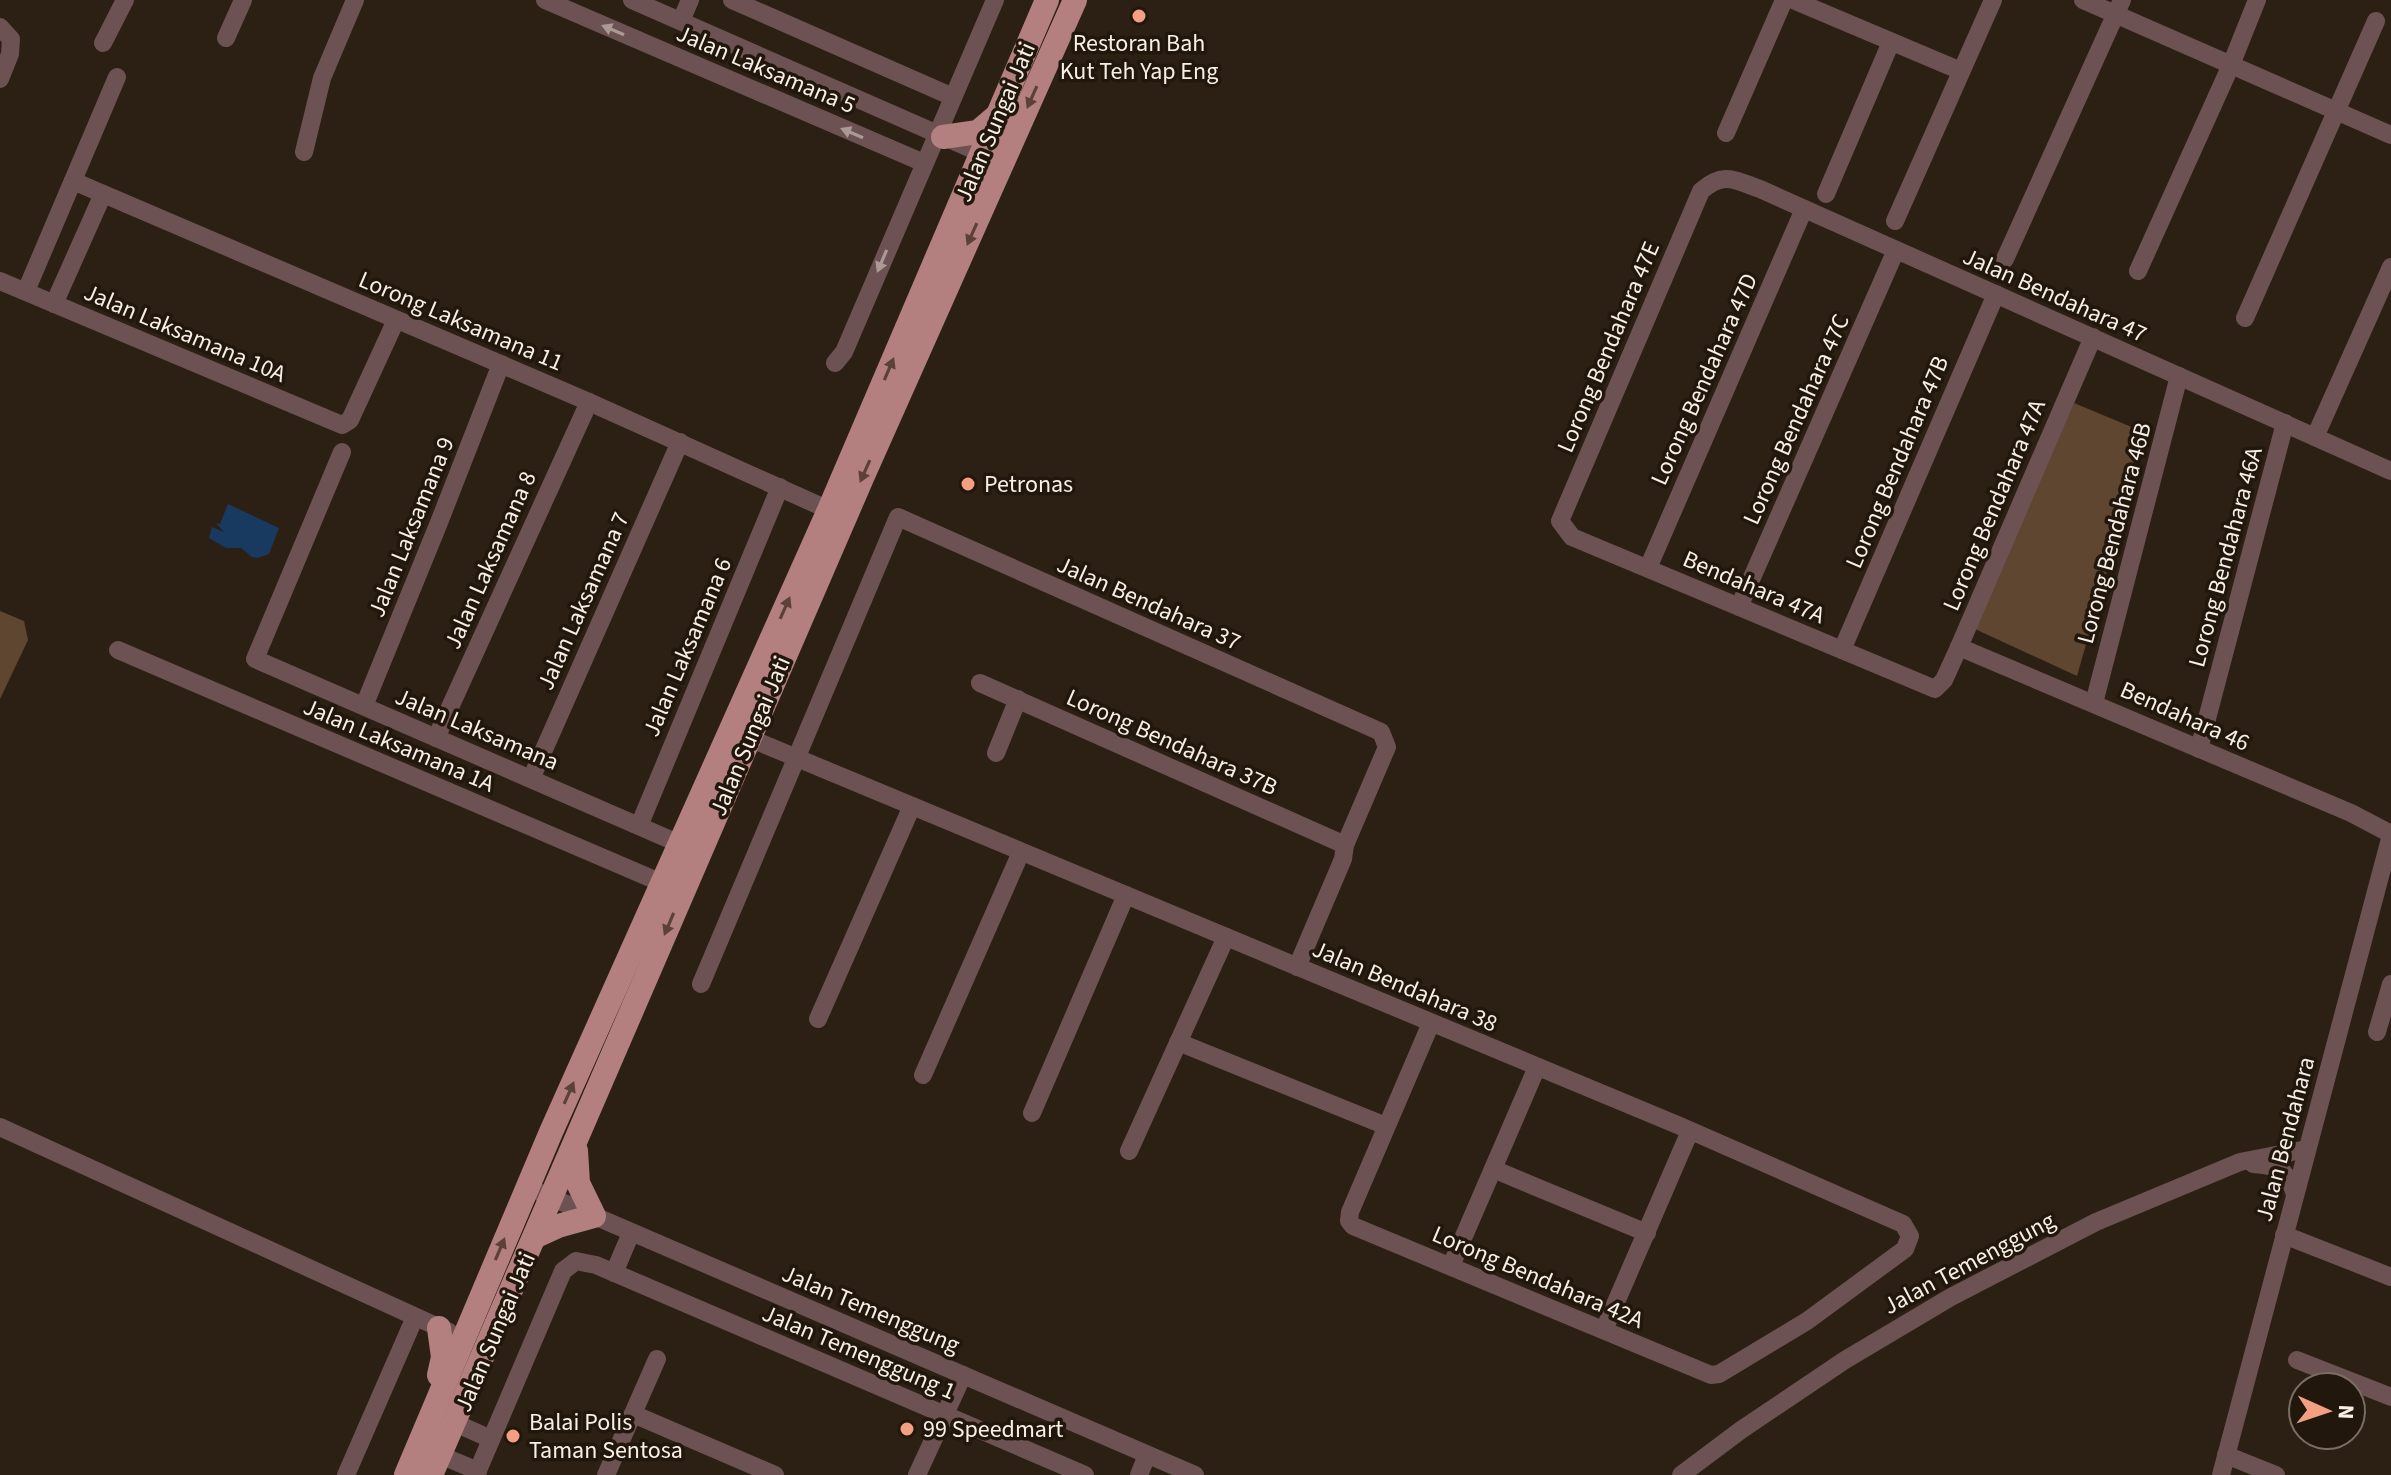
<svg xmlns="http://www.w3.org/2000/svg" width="2391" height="1475" viewBox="0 0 2391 1475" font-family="'Source Sans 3',sans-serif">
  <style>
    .green { fill: #5e4630 }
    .water { fill: #193a60 }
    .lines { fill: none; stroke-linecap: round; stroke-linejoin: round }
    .minor { stroke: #6c5252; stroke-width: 18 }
    .major { stroke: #b4807f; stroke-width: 24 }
    .oneway { fill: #ab9996 }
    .oneway2 { fill: #5c413a }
    .poi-dot { fill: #f3a082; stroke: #22170c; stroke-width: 3 }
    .labels { text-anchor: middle; stroke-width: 7; stroke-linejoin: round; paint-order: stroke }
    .poi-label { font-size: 24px; fill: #f8f0e8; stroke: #22170c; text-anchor: start }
    .street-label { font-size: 24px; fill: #f8f0e8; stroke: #22170c }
  </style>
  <rect width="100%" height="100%" fill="#2c2015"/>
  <!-- green -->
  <g class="green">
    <path d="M2074,403l72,30 -69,243 -102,-47z"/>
    <path d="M0,611l24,10 4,19 -28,59z"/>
  </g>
  <!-- water -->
  <path class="water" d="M228,504l51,24 -10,26 -12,4 -5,-1 -11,-9h-15l-17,-10 3,-11 12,5 -8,-9 4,1z"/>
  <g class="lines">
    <!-- minor -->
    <g class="minor">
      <path d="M545,0l379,163"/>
      <path d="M632,0l358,157"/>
      <path d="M732,0l221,97"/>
      <path d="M1793,0l168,71"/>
      <path d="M2083,0l308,135"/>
      <path d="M681,21l9,-21"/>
      <path d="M0,27l11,12 -1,15 -10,25"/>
      <path d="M226,38l17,-38"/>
      <path d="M103,43l22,-43"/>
      <path d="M1726,133l58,-133"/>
      <path d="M304,152l18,-74 33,-78"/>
      <path d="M73,181l516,221 240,108"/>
      <path d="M1826,194l65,-152"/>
      <path d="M1895,221l98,-221"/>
      <path d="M2005,259l117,-259"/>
      <path d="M2138,271l93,-206 26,-65"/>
      <path d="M0,281l342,144 8,-5 46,-100"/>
      <path d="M26,291l91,-214"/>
      <path d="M54,304l49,-110"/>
      <path d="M2245,318l131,-297"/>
      <path d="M2093,337l-134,310 -15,33 -9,9 -363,-152 -12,-16 141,-330c23,-20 33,-11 59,-2l631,282"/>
      <path d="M835,363l9,-11 151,-352"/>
      <path d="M2315,437l76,-170"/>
      <path d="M342,452l-87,207 425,185"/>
      <path d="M1648,568l156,-359"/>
      <path d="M1739,607l157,-357"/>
      <path d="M1959,647l392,166 40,21"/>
      <path d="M118,650l544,233"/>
      <path d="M1842,650l154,-356"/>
      <path d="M980,683l365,162"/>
      <path d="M2094,703l85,-327"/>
      <path d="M364,706l74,-181 63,-161"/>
      <path d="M436,738l153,-336"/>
      <path d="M749,738l931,388 223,98 7,12 -5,13 -98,72 -88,53 -8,1 -358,-149 -4,-5 1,-9 81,-189"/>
      <path d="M2199,749l86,-326"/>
      <path d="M996,753l22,-54"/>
      <path d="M531,779l149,-337"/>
      <path d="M639,826l141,-339"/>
      <path d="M701,984l197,-467 483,215 6,15 -42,98 -2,14 -46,108"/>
      <path d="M818,1019l94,-213"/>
      <path d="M2377,1032l14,-48"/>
      <path d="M1178,1042l208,84"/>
      <path d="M923,1075l98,-223"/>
      <path d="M1032,1113l94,-218"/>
      <path d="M0,1127l449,205"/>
      <path d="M1129,1151l97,-214"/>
      <path d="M2253,1164c26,2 33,4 42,30"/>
      <path d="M1493,1169l154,64"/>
      <path d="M541,1193l654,282"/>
      <path d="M2284,1235l107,42"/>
      <path d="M1451,1266l86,-199"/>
      <path d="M614,1273l17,-40"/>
      <path d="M1604,1330l86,-199"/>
      <path d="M2297,1360l94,37"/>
      <path d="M633,1414l142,61"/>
      <path d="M455,1423l36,16"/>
      <path d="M440,1455l38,16"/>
      <path d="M2226,1455l50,20"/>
      <path d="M346,1475l69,-158"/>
      <path d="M476,1475l87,-204 13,-10 20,4 489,210"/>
      <path d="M606,1475l51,-116"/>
      <path d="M917,1475l46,-100"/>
      <path d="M1139,1475l8,-20"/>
      <path d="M1681,1475l60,-45 104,-70 106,-63 145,-75 144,-60 67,-13"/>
      <path d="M2221,1475l170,-640"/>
    </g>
    <!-- major -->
    <g class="major">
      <path d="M943,137l35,-5 20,-17"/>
      <path d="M536,1236l22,-10 36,-10 -16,-33 -2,-32"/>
      <path d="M439,1328l4,29 -4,18"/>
      <path d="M406,1475l145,-343 278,-622 218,-510"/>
      <path d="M431,1475l431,-997 213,-478"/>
    </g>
  </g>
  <!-- one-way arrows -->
  <defs><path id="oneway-solid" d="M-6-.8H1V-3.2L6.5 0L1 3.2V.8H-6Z" transform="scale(2)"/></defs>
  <g class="oneway">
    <use href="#oneway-solid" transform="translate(613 30) rotate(-157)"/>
    <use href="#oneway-solid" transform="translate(852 133) rotate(-157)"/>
    <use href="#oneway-solid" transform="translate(882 261) rotate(113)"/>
  </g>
  <g class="oneway2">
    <use href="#oneway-solid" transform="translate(1032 97) rotate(114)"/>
    <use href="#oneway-solid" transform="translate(972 234) rotate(114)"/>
    <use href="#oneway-solid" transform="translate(889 369) rotate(-67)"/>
    <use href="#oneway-solid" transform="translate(865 471) rotate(114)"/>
    <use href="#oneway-solid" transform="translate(785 608) rotate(-66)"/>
    <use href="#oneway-solid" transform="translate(669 924) rotate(113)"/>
    <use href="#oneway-solid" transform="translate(569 1093) rotate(-66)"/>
    <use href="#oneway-solid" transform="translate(500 1249) rotate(-67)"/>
  </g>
  <!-- markers -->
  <g class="poi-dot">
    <circle cx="1139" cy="16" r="8"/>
    <circle cx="968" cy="484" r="8"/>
    <circle cx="907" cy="1429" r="8"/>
    <circle cx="513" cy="1436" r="8"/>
  </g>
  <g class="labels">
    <!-- poi labels -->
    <g class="poi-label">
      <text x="1139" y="51" text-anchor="middle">Restoran Bah<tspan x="1139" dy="28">Kut Teh Yap Eng</tspan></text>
      <text x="984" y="492">Petronas</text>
      <text x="529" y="1430">Balai Polis<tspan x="529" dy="28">Taman Sentosa</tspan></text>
      <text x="923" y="1437">99 Speedmart</text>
    </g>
    <!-- street labels -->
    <g class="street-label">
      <text transform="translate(766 69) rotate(23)" y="8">Jalan Laksamana 5</text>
      <text transform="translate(995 122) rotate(-67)" y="8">Jalan Sungai Jati</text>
      <text transform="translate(2055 295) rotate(24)" y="8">Jalan Bendahara 47</text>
      <text transform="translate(461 321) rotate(23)" y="8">Lorong Laksamana 11</text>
      <text transform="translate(185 333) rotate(23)" y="8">Jalan Laksamana 10A</text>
      <text transform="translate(1608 347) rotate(-67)" y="8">Lorong Bendahara 47E</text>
      <text transform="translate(1704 379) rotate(-66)" y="8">Lorong Bendahara 47D</text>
      <text transform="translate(1796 419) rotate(-66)" y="8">Lorong Bendahara 47C</text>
      <text transform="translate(1897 462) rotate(-67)" y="8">Lorong Bendahara 47B</text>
      <text transform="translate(1994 505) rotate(-67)" y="8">Lorong Bendahara 47A</text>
      <text transform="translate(411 527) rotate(-68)" y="8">Jalan Laksamana 9</text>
      <text transform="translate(2114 533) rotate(-75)" y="8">Lorong Bendahara 46B</text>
      <text transform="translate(2225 557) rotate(-75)" y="8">Lorong Bendahara 46A</text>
      <text transform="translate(490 560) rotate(-66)" y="8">Jalan Laksamana 8</text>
      <text transform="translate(1754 587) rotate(23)" y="8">Bendahara 47A</text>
      <text transform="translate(583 601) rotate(-66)" y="8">Jalan Laksamana 7</text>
      <text transform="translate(1149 603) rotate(24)" y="8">Jalan Bendahara 37</text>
      <text transform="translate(687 647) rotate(-67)" y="8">Jalan Laksamana 6</text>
      <text transform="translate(2185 716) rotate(24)" y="8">Bendahara 46</text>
      <text transform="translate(477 729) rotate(23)" y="8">Jalan Laksamana</text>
      <text transform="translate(750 736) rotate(-67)" y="8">Jalan Sungai Jati</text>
      <text transform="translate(1172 742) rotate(24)" y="8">Lorong Bendahara 37B</text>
      <text transform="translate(399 745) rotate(23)" y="8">Jalan Laksamana 1A</text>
      <text transform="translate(1405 986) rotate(23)" y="8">Jalan Bendahara 38</text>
      <text transform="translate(2285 1139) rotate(-75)" y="8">Jalan Bendahara</text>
      <text transform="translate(1969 1263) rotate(-28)" y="8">Jalan Temenggung</text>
      <text transform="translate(1538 1277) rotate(23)" y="8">Lorong Bendahara 42A</text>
      <text transform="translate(871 1309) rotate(23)" y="8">Jalan Temenggung</text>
      <text transform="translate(495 1332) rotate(-67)" y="8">Jalan Sungai Jati</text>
      <text transform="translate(859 1352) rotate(23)" y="8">Jalan Temenggung 1</text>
    </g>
  </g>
  <!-- north arrow -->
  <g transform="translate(2327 1411) rotate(93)"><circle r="38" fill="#22170c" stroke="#786e64" stroke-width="2"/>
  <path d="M0-6L14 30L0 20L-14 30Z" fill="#f3a082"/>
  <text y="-12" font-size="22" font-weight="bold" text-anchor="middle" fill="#f8f0e8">N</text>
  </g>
</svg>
